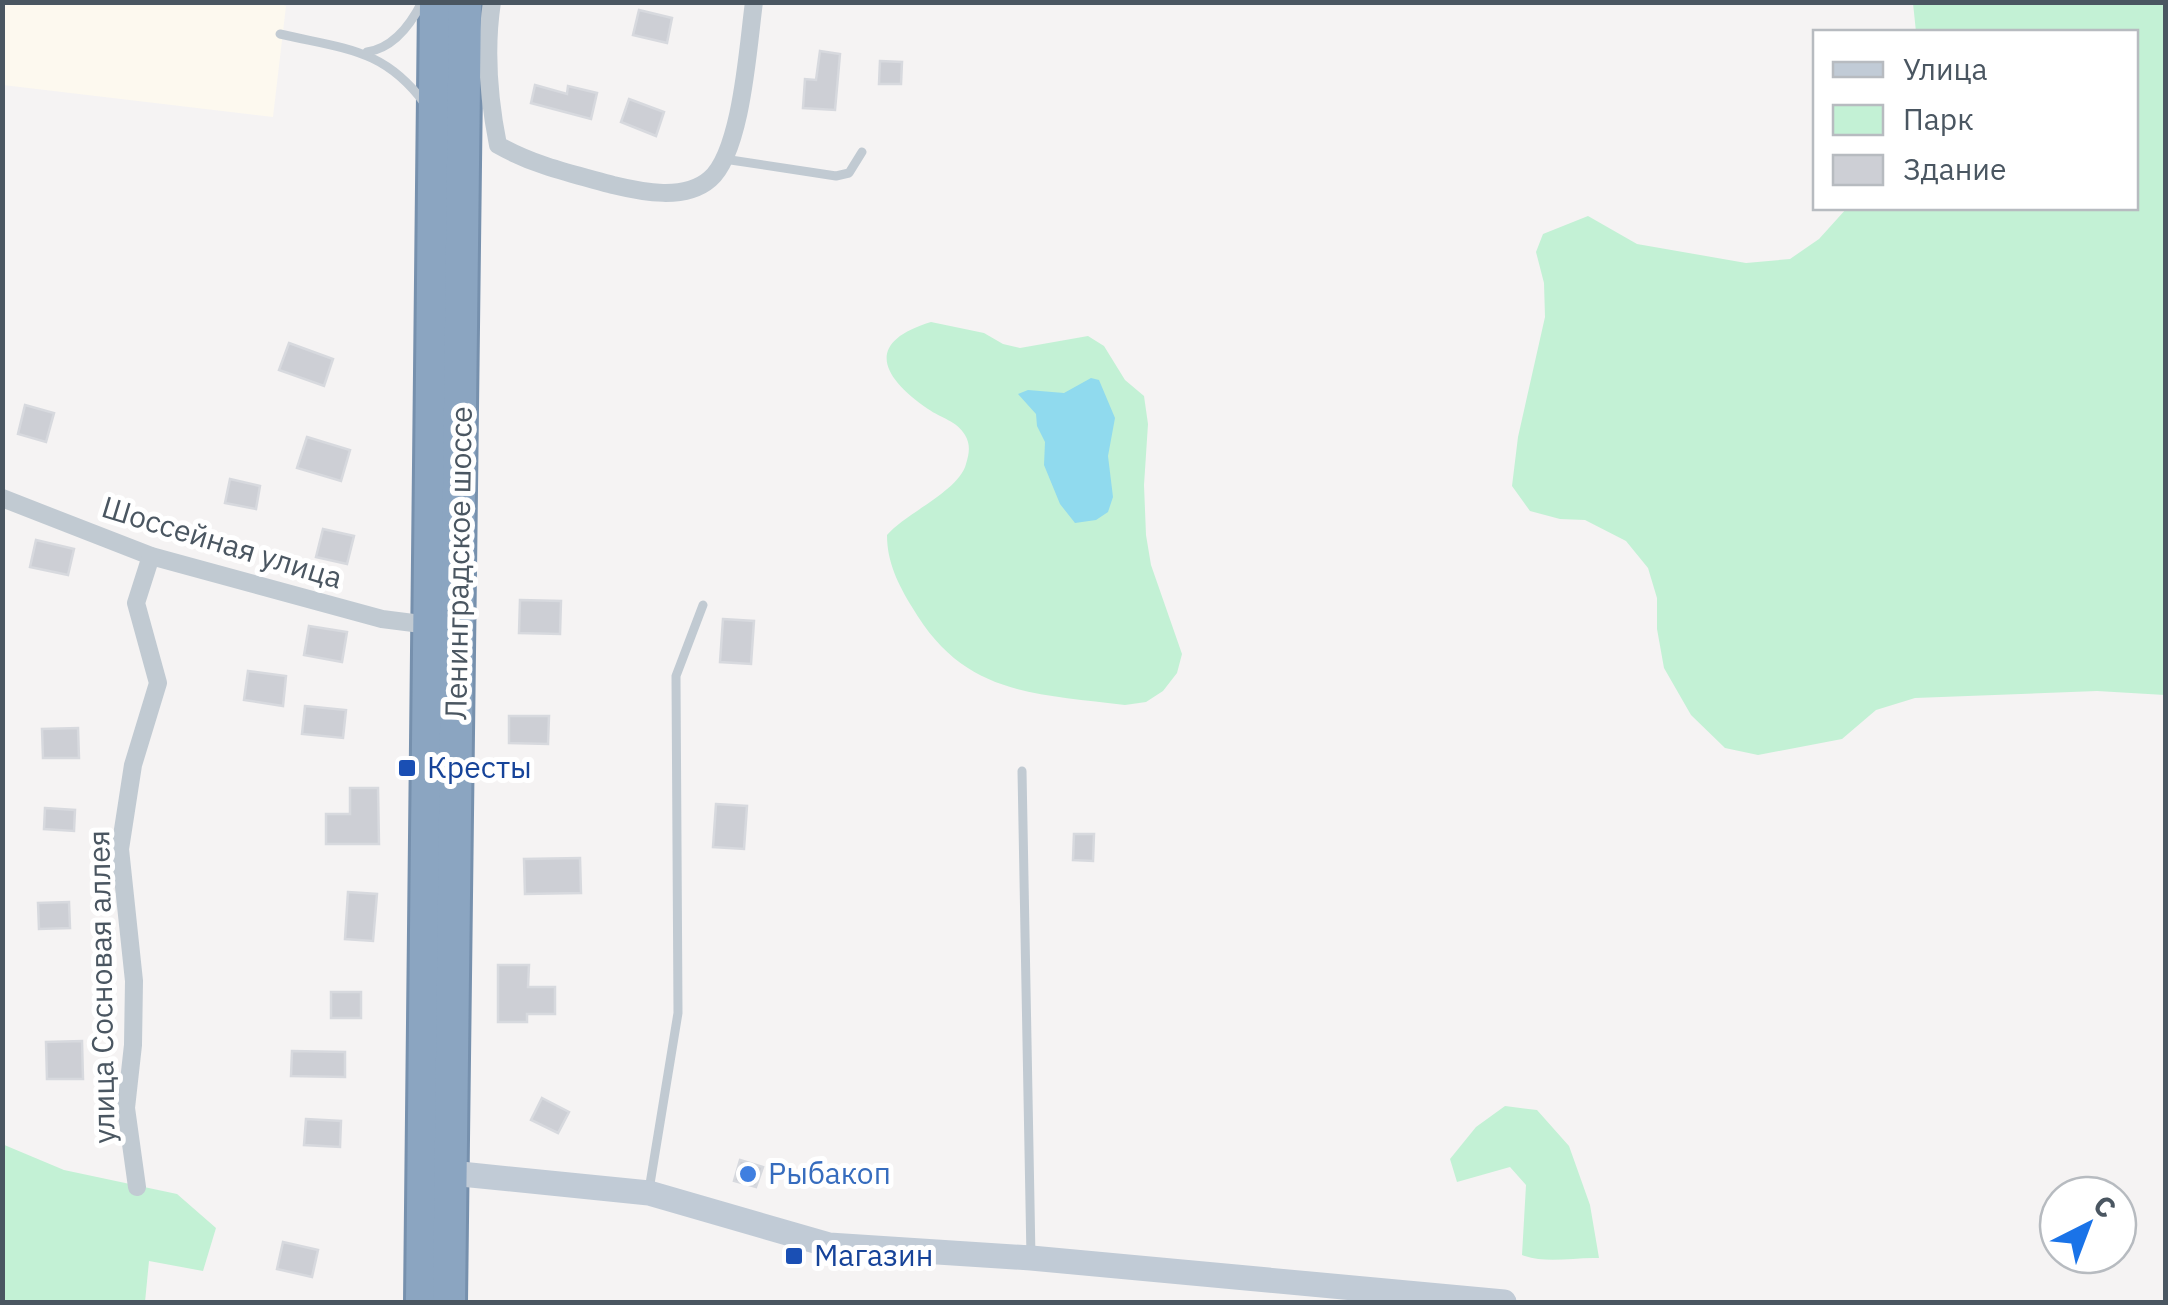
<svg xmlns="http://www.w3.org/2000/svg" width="2168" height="1305" viewBox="0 0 2168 1305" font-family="'IBM Plex Sans',sans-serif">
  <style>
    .commercial { fill: #fdf9ef }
    .green { fill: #c3f1d5 }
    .water { fill: #90daee }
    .building { fill: #cdcfd5; stroke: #d7d9de; stroke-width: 2.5 }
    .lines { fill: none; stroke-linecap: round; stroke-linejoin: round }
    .highway-casing { stroke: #7690ad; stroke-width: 38 }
    .lane { stroke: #c1cad2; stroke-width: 9 }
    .street { stroke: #c1cad2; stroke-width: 18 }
    .secondary { stroke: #c1cbd6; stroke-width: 25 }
    .highway { stroke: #8ba5c1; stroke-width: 32 }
    .transit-dot { fill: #1a4fb4; stroke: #fff; stroke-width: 4 }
    .shop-dot { fill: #3f7fe0; stroke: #fff; stroke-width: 4 }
    .labels { text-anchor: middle; stroke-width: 10; stroke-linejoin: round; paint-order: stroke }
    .street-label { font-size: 30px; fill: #4a5661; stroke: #fff }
    .transit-label { font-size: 30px; fill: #164399; stroke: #fff; text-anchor: start }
    .shop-label { font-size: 30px; fill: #366cbe; stroke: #fff; text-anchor: start }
  </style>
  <rect width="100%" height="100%" fill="#f5f3f3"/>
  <!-- commercial -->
  <path class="commercial" d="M276,2l10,4 -13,111 -270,-32v-82z"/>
  <!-- green -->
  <g class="green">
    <path d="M1913,3h252v692l-68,-4 -182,7 -39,12 -34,29 -84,16 -33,-7 -34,-33 -27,-47 -7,-39v-31l-9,-30 -22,-27 -41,-21 -25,-1 -30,-8 -18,-25 6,-49 27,-120 -1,-34 -8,-31 7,-18 45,-18 49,28 109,19 44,-4 29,-20 28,-31h289v-176h-220z"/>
    <path d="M931,322l53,11 19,11 17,4 68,-12 16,10 21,34 19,16 4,28 -4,61 2,50 5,30 31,89 -5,19 -14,18 -17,11 -21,3c-92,-12 -161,-9 -213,-98 -14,-23 -25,-45 -25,-72 19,-22 72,-44 79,-71 3,-10 5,-19 -1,-29 -8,-14 -24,-17 -37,-26 -48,-33 -63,-67 3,-87z"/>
    <path d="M1505,1106l32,4 32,36 21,59 9,53c-26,-1 -52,6 -77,-3l4,-70 -16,-18 -53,15 -7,-23 26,-32z"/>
    <path d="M2,1144l62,26 113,24 39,34 -13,43 -54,-10 -4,41h-142z"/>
  </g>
  <!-- water -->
  <path class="water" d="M1091,378l8,2 16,38 -7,38 5,41 -5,15 -12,8 -21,3 -15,-19 -16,-39 1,-23 -8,-16 -1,-12 -18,-20 10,-4 36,3z"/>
  <!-- building -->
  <g class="building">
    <path d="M639,10l33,8 -5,25 -34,-8z"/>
    <path d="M820,51l20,3 -5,56 -32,-2 2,-29 11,1z"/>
    <path d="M880,61l22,1 -1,22h-22z"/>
    <path d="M535,85l32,9 1,-8 29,7 -6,26 -60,-16z"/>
    <path d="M629,99l35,13 -8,24 -35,-14z"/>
    <path d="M289,343l44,16 -9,27 -45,-16z"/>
    <path d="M25,405l29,8 -8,29 -28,-8z"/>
    <path d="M307,437l43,13 -9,31 -44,-13z"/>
    <path d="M230,479l30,7 -4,23 -31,-6z"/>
    <path d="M323,529l31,7 -7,28 -31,-7z"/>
    <path d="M36,540l38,9 -6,26 -38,-8z"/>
    <path d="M520,600l41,1 -1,33 -41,-1z"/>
    <path d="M723,619l31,2 -3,43 -31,-2z"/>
    <path d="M309,626l38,6 -5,30 -38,-7z"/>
    <path d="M248,671l38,5 -3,30 -39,-6z"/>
    <path d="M305,706l41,4 -3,28 -41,-4z"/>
    <path d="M509,716h40l-1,28 -39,-1z"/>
    <path d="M78,728l1,30h-36l-1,-29z"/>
    <path d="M350,788h28l1,56h-53v-30h24z"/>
    <path d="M716,804l31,2 -3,43 -31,-2z"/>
    <path d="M45,808l30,2 -1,21 -30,-2z"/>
    <path d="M1074,834h20l-1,27 -20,-1z"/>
    <path d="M580,858l1,35 -56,1 -1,-35z"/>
    <path d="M348,892l29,2 -4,47 -28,-2z"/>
    <path d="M69,902l1,26 -31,1 -1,-26z"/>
    <path d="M498,965h31l-1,22h27v27h-28v8h-29z"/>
    <rect x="331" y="992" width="30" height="26"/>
    <path d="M82,1041l1,38h-36l-1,-37z"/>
    <path d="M292,1051l53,1v25l-54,-1z"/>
    <path d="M542,1098l27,14 -11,21 -27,-13z"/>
    <path d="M306,1119l35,2 -1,26 -36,-2z"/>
    <path d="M740,1160l23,7 -7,20 -22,-6z"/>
    <path d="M283,1242l35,8 -6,27 -35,-8z"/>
  </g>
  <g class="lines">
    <!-- highway casing -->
    <g class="highway-casing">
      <g id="highway">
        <path d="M422,1302l14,-1300"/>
        <path d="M449,1302l16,-1300"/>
      </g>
    </g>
    <!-- lane -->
    <g class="lane">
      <path d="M280,34c64,15 104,14 145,70"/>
      <path d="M367,52c26,-4 44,-28 55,-50"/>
      <path d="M724,159l112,17 13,-3 13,-21"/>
      <path d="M1022,771l9,487"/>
      <path d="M649,1190l29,-177 -2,-337 27,-71"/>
    </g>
    <!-- street -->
    <g class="street">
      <path d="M492,2c-7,46 -3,98 6,143 37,21 75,29 115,40 29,7 72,16 97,-6 32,-28 38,-134 44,-177"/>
      <path d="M2,498l149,58 231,63 47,6"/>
      <path d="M137,1187l-11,-79 7,-63 1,-64 -14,-132 13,-84 25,-82 -22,-80 15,-47"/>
    </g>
    <!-- secondary -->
    <path class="secondary" d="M451,1173l198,20 180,52 202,13 473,44"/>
    <!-- highway -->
    <use href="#highway" class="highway"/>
  </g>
  <!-- markers -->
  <g class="transit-dot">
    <rect x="397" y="758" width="20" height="20" rx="5"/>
    <rect x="784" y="1246" width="20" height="20" rx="5"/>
  </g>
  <circle class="shop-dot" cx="748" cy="1174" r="10"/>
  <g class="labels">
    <!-- street labels -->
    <g class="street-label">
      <text transform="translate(222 543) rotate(17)" y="10">Шоссейная улица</text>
      <text transform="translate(459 563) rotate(-89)" y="10">Ленинградское шоссе</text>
      <text transform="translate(102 987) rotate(-91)" y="10">улица Сосновая аллея</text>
    </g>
    <!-- transit labels -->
    <g class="transit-label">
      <text x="427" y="778">Кресты</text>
      <text x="814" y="1266">Магазин</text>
    </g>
    <!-- shop labels -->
    <g class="shop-label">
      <text x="768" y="1184">Рыбакоп</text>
    </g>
  </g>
  <!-- border -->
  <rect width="2168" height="1305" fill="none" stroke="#4a5661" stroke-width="10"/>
  <!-- legend -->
  <rect x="1813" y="30" width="325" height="180" fill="#ffffff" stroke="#b7bbc0" stroke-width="2.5"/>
  <rect x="1833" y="62" width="50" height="15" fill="#c1cbd6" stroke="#b7bbc0" stroke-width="2.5"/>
  <text x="1903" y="80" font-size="30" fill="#4a5661">Улица</text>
  <rect x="1833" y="105" width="50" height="30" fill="#c3f1d5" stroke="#b7bbc0" stroke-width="2.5"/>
  <text x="1903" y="130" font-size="30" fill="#4a5661">Парк</text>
  <rect x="1833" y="155" width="50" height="30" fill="#cdcfd5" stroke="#b7bbc0" stroke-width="2.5"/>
  <text x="1903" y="180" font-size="30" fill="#4a5661">Здание</text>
  <!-- north arrow -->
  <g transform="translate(2088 1225) rotate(42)"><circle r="48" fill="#ffffff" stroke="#b7bbc0" stroke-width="2.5"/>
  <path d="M0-8L18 38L0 25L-18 38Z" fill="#1a73e8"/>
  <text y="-15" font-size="28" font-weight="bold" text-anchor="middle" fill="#4a5661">С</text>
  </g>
</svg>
